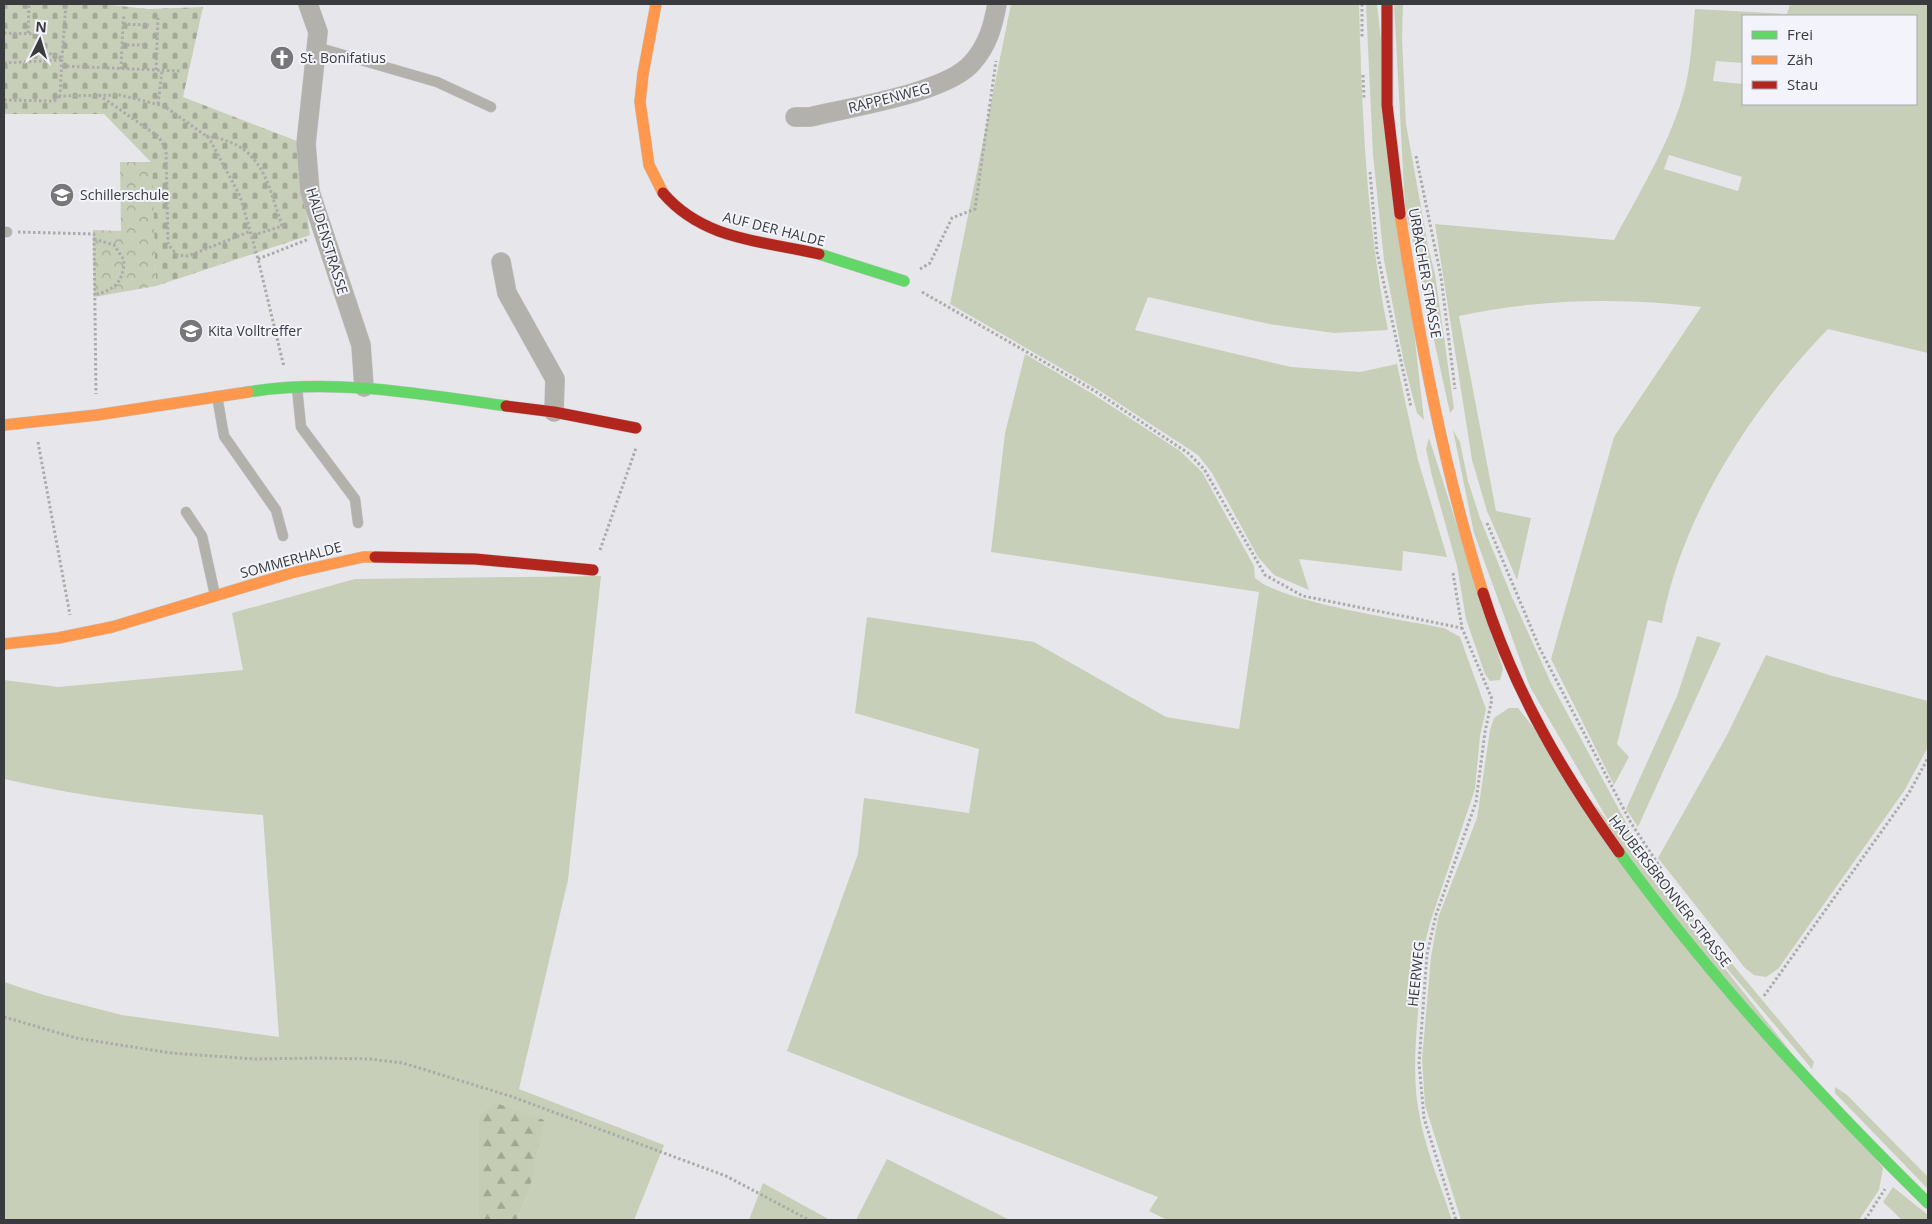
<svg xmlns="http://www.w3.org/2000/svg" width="1932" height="1224" viewBox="0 0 1932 1224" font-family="'Open Sans',sans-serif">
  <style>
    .green { fill: #c7cfb8; fill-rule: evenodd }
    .forest { fill: url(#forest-firs) }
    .cemetery { fill: url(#cemetery-stones) }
    .park { fill: url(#park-crowns) }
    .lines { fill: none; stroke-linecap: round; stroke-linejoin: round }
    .lane-casing { stroke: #c5c5c8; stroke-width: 11 }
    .street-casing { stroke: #c5c5c8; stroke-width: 20 }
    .fast-casing { stroke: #c5c5c8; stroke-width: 12 }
    .slow-casing { stroke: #c5c5c8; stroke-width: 12 }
    .jam-casing { stroke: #c5c5c8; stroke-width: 12 }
    .path { stroke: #acaba9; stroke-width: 3; stroke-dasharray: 2.5 2.5; stroke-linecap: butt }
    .lane { stroke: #b3b1ab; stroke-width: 10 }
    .street { stroke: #b3b1ab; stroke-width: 19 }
    .fast { stroke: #63d668; stroke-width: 11 }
    .slow { stroke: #ff974d; stroke-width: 11 }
    .jam { stroke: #b3261e; stroke-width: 11 }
    .labels { text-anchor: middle; stroke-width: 4; stroke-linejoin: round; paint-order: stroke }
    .poi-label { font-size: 14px; fill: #3a3b3e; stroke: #f2f3fb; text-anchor: start }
    .street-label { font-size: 14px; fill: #3a3b3e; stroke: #f2f3fb }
  </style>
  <defs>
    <pattern id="forest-firs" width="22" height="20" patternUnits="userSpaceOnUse" patternTransform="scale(1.25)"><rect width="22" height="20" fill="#c4cdb3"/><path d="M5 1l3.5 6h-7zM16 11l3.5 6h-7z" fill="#a0a893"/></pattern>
    <pattern id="cemetery-stones" width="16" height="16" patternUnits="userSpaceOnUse" patternTransform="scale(1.25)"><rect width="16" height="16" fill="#c7cfb8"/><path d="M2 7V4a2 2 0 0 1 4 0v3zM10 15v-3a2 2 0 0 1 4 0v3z" fill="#a3a997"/></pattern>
    <pattern id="park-crowns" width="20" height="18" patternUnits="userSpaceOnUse" patternTransform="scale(1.25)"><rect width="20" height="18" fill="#c7cfb8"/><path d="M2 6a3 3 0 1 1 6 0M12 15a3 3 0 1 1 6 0" fill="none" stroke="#a3a997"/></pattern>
  </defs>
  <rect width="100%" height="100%" fill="#e7e7eb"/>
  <!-- green -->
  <g class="green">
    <path d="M1011,4h348c3,108 7,219 29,326l-54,3 -65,-9 -121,-27 -13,33 156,37 69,5 37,-8 21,96 29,97 -44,-6 -1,20 -103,-12 10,31 -35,-15 -16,-18 -46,-84 -14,-18 -101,-66 -147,-85z"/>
    <path d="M1366,4h11l47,416 -7,-7 -13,-50 -20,-103 -11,-105z"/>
    <path d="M1394,4h9l-1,35 4,85 22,122 7,28 19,134 -4,5 -45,-206z"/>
    <path d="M1790,4h138v349l-100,-24c-76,78 -146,185 -166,294l-14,-3 -31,124 12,13 -15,28 -63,-126 63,-222 87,-130c-80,-10 -164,-8 -242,9l37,195 35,7 -14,62 -30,-69 -15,-51 -37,-236 179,16c24,-45 53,-92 68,-141 9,-29 10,-60 13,-90l92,5zM1743,16h173v88h-173v-20l-30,-3 3,-20 27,2zM1669,155l73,22 -4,14 -74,-22z"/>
    <path d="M1025,354l68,40 87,57 22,21 52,94 1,12c26,24 149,42 189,50l16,9 26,72 -6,27 -5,53 -45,134 -5,20c-4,49 -15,116 -7,164 6,40 22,76 34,113h-285l-18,-9 9,-14 -371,-146 71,-197 6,-56 105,15 10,-64 -124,-36 12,-96 167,25 132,75 73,12 20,-137 -268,-40 14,-119z"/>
    <path d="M1453,430l7,12 8,39 12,37 31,77 40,88 86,160 51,68 126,151 -2,7 -190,-225 -92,-157 -56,-154z"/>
    <path d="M1429,438l74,231 -3,11 -10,1 -5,-7 -19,-55 -9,-53 -25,-90 -6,-27z"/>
    <path d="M601,576l-33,304 -49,209 145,56 -30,75h-117l12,-29 -50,-75v104h-475v-238l40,13 78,20 157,22 -16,-222c-87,-7 -173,-16 -259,-36v-99l54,7 185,-17 -11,-57 123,-34z"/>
    <path d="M1697,636l24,7 -83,184 -12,-18 51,-113z"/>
    <path d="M1766,655l63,20 99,26v46l-24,44 -126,178 -12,8 -12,-2 -9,-7 -87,-110 68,-121z"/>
    <path d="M1509,708h9l365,460 -4,22 -20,30h-398l-36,-115 -3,-46 9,-102 7,-39 39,-100 13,-88 4,-12z"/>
    <path d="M1835,1087l11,7 82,83v12l-93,-96z"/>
    <path d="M887,1159l123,61h-154z"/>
    <path d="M763,1183l67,37h-81z"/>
    <path d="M1893,1187l35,28v5h-26l-19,-18z"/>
  </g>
  <!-- forest -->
  <path class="forest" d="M496,1103l48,17 -15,71 -12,29h-38v-104z"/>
  <!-- cemetery -->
  <path class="cemetery" d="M4,4h98l46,5 55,-2 -20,90 114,44 13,94 -154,51 -5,-124 -47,-48h-100z"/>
  <!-- park -->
  <path class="park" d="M120,162h32l4,124 -62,11 -1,-67 28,1z"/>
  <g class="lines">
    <!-- lane casing -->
    <g class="lane-casing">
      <g id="lane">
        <path d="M316,47l121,35 54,25"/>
        <path d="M4,232h3"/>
        <path d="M297,388l4,39 54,72 3,24"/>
        <path d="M217,396l7,40 52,74 7,26"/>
        <path d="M186,512l16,24 13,59"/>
      </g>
    </g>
    <!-- street casing -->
    <g class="street-casing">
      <g id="street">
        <path d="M308,4l10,28 -12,112 4,48 51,153 3,42"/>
        <path d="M795,117h15c41,-10 136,-24 162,-54 16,-18 21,-37 25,-59"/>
        <path d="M501,262l6,31 48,86 -1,33"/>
      </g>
    </g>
    <!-- fast casing -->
    <g class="fast-casing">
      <g id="fast">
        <path d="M819,254l85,27"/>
        <path d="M248,392c86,-14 173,2 258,14"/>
        <path d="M1619,852c91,126 198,242 309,351"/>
      </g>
    </g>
    <!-- slow casing -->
    <g class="slow-casing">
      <g id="slow">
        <path d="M656,4l-13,70 -3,28 9,63 14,28"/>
        <path d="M1400,214c20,128 44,256 83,379"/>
        <path d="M4,425l93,-10 151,-23"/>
        <path d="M4,644l54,-6 54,-11 179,-54 72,-16h12"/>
      </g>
    </g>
    <!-- jam casing -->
    <g class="jam-casing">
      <g id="jam">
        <path d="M1387,4v101l13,109"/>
        <path d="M663,193c40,47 99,48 156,61"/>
        <path d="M506,406l48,6 82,16"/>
        <path d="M375,557l100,2 118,11"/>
        <path d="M1483,593c30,95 78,178 136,259"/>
      </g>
    </g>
    <!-- path -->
    <g class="path">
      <path d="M1362,4v35"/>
      <path d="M123,24l1,-8"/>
      <path d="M4,33l36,1 3,17 19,7 -2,38 60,-1 44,11 45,32 31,58 18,63 26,108"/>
      <path d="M28,33l1,-28"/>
      <path d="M122,45h24"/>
      <path d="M62,58l4,-54"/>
      <path d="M4,63l58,-3"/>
      <path d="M62,66l118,5"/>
      <path d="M121,69l2,-45 26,1"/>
      <path d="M156,70l2,-52"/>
      <path d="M1363,75l1,24"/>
      <path d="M99,95l60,42 7,13 2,94 9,11 11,1 63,-25"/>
      <path d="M4,100l50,1 6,-5"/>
      <path d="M158,104l4,-33"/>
      <path d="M206,136c56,7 61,45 76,90l-31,10"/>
      <path d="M1416,156l25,121 14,112"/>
      <path d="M1370,172l7,80 34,155"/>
      <path d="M18,232l76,2 2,160"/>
      <path d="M94,239l20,6 10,15c0,21 -9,30 -30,35"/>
      <path d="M258,259l51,-20"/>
      <path d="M920,269l10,-6 22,-45 23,-9 21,-148"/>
      <path d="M922,292l173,99 93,62 16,16 61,106 38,21 159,32"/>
      <path d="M38,442l32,173"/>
      <path d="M1487,523l53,126 91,174 31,47"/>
      <path d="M600,550l36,-102"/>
      <path d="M1453,573l9,55 30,71 -7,33 -9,70 -40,113 -9,39 -8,109 5,55 32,102"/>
      <path d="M1764,996l145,-203 19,-35"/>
      <path d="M4,1017l72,21 95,15 84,6 61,-1 54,1 33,4 107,33 216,80 83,44"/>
      <path d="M1865,1220l20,-31"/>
    </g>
    <!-- lane -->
    <use href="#lane" class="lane"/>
    <!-- street -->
    <use href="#street" class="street"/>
    <!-- fast -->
    <use href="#fast" class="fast"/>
    <!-- slow -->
    <use href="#slow" class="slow"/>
    <!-- jam -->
    <use href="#jam" class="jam"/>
  </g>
  <!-- icons -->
  <defs>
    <g id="church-disc" transform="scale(1.25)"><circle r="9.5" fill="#77777b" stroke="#f2f3fb"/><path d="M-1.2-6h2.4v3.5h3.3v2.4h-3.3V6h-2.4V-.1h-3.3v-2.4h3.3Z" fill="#fff"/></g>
    <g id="school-disc" transform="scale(1.25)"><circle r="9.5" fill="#77777b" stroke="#f2f3fb"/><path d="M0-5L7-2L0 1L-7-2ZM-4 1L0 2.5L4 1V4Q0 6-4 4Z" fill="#fff"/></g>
  </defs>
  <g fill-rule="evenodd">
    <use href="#church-disc" x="282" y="58"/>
    <use href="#school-disc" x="62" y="195"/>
    <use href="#school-disc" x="191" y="331"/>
  </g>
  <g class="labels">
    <!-- poi labels -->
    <g class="poi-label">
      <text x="300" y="63">St. Bonifatius</text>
      <text x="80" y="200">Schillerschule</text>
      <text x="208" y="336">Kita Volltreffer</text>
    </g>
    <!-- street labels -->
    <g class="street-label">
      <text transform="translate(889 98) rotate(-14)" y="5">RAPPENWEG</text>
      <text transform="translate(774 229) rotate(14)" y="5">AUF DER HALDE</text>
      <text transform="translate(327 241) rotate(73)" y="5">HALDENSTRASSE</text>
      <text transform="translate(1425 273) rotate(80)" y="5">URBACHER STRASSE</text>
      <text transform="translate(291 560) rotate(-15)" y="5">SOMMERHALDE</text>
      <text transform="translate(1670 891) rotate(52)" y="5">HAUBERSBRONNER STRASSE</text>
      <text transform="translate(1416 974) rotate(-84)" y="5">HEERWEG</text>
    </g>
  </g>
  <!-- border -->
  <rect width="1932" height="1224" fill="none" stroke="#3a3b3e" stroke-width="10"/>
  <!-- legend -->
  <rect x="1742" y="15" width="175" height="90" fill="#f2f3fb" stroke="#a8a9af"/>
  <rect x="1752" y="31" width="25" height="8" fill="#63d668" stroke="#a8a9af"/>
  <text x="1787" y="40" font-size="15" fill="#3a3b3e">Frei</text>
  <rect x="1752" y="56" width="25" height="8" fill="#ff974d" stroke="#a8a9af"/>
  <text x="1787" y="65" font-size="15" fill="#3a3b3e">Zäh</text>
  <rect x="1752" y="81" width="25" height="8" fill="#b3261e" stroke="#a8a9af"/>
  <text x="1787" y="90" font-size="15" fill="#3a3b3e">Stau</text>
  <!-- north arrow -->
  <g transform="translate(40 40) rotate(5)" stroke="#f2f3fb" stroke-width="4" paint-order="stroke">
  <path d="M0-4L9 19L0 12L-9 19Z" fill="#3a3b3e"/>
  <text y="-8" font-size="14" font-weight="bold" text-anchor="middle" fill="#3a3b3e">N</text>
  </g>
</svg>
